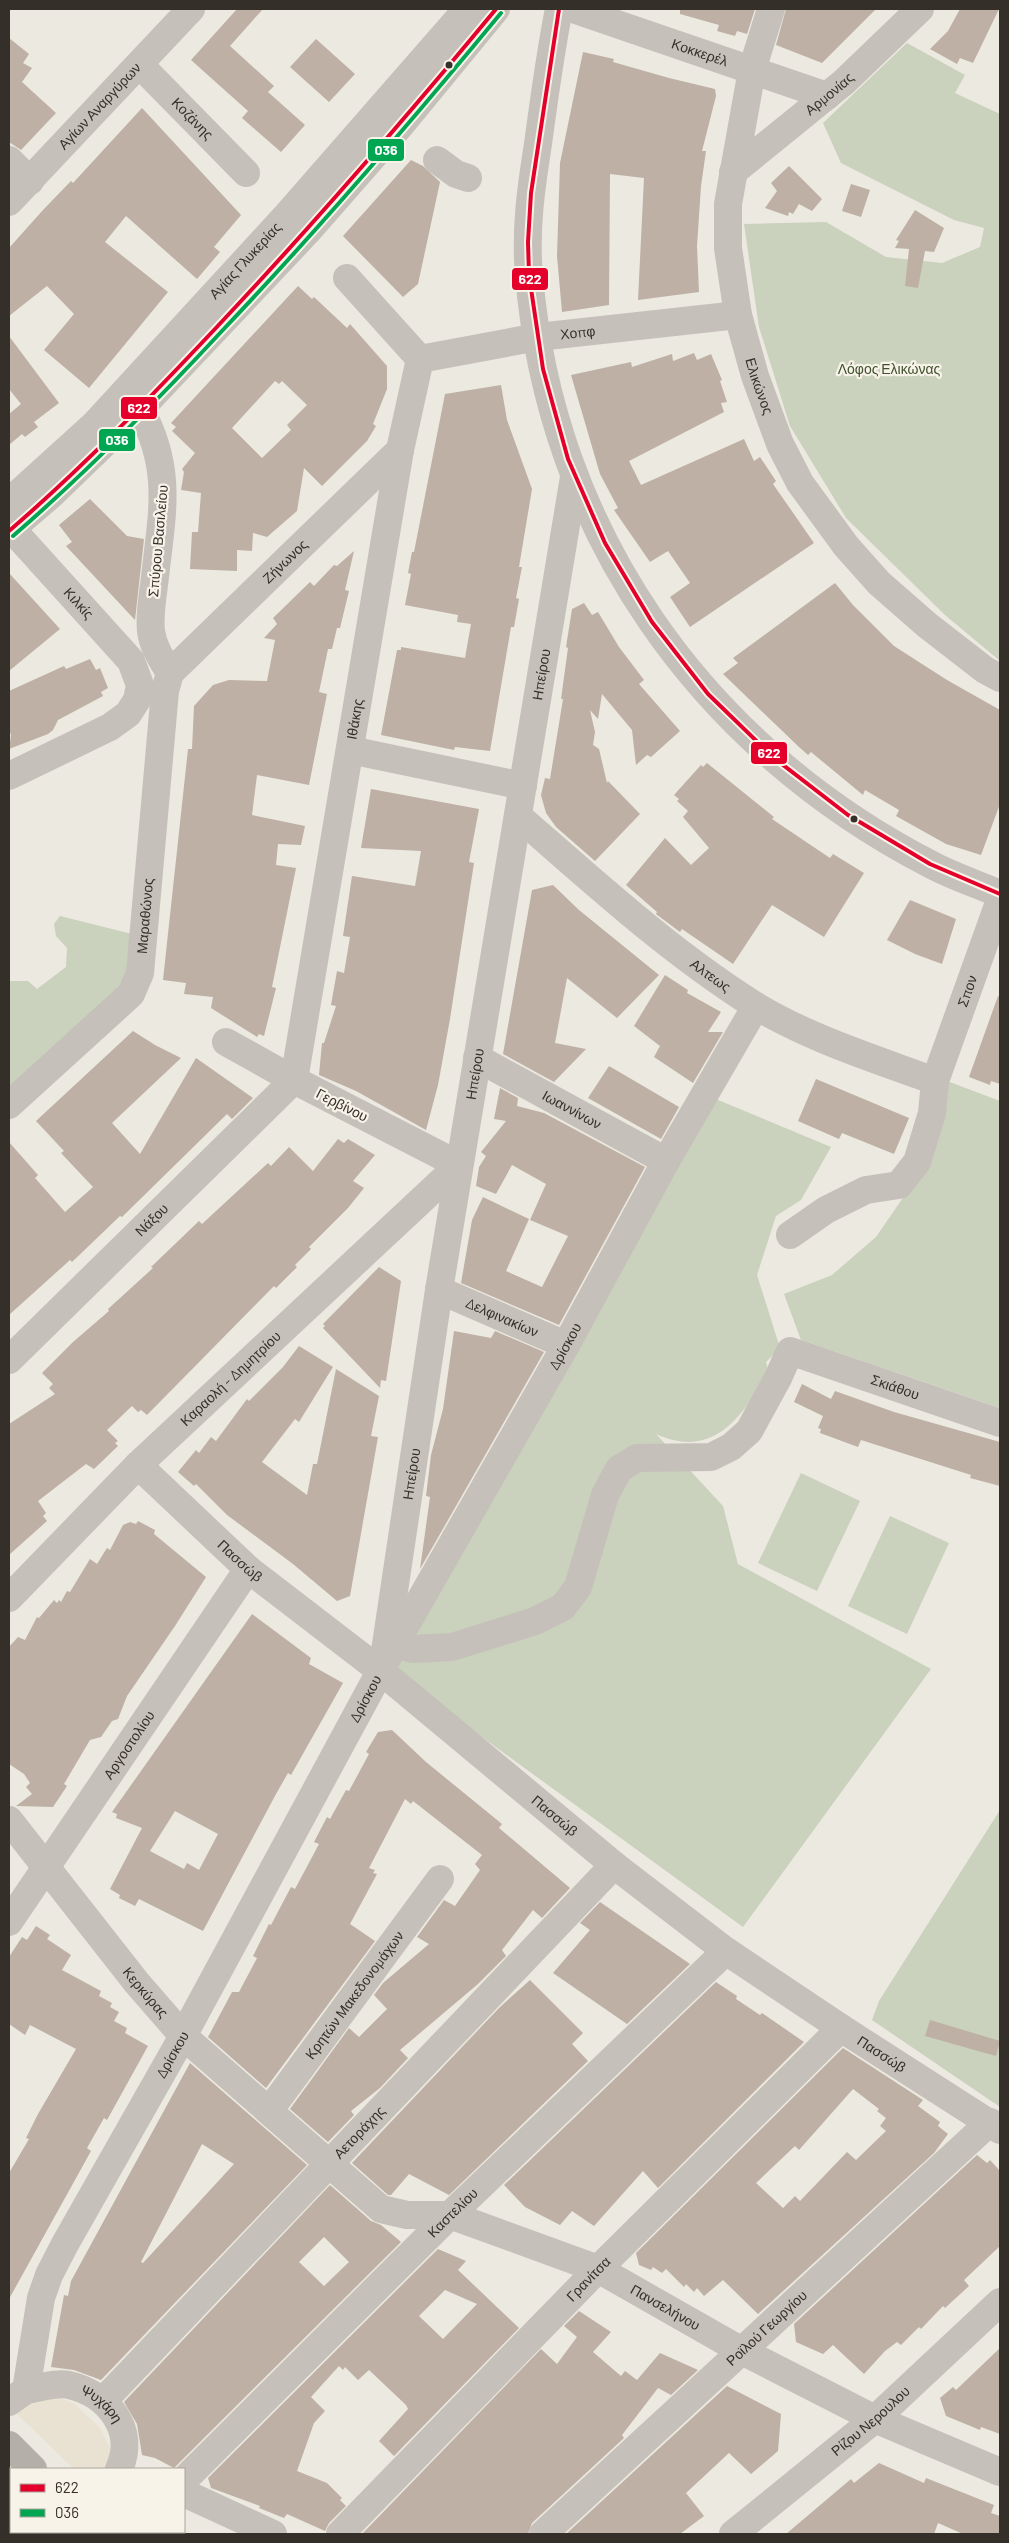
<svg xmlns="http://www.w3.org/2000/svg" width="1009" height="2543" viewBox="0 0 1009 2543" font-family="Barlow,sans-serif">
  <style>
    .green { fill: #cad1bc }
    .plaza { fill: #e9e2d2 }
    .building { fill: #beb0a4; fill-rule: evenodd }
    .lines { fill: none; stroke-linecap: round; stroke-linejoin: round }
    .minor { stroke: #c5c1ba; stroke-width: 28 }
    .major { stroke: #b4afa9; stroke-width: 28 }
    .bus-1-casing { stroke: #f8f3e9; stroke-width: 8 }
    .bus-2-casing { stroke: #f8f3e9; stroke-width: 8 }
    .bus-1 { stroke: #e4002b; stroke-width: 4 }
    .bus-2 { stroke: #00a651; stroke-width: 4 }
    .bus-dot { fill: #352f29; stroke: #f8f3e9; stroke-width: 2 }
    .labels { text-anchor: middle; stroke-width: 4.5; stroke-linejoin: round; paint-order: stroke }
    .street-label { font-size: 14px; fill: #352f29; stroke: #f8f3e9 }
    .park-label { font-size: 14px; fill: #40522e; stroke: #f8f3e9 }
    .line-badge { stroke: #f8f3e9; stroke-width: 2 }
    .badge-label { font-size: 14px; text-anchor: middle; font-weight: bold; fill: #fff }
  </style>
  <rect width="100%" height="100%" fill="#ece9e1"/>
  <!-- green -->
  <g class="green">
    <path d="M907,43l58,32 -10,18 45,21v547l-55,-46 -99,-97 -56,-92 -31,-99 -15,-103 82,-2 60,35 56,6 38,-16 4,-19 -30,-8 -113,-57 -18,-40z"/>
    <path d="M60,916l76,19 -10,52 -117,109v-115h19l9,8 29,-22 1,-19 -11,-12 -2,-12z"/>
    <path d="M947,1081l53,20v307l-199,-68 -17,-46 48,-19 44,-38 42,-61z"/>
    <path d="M711,1097l120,50 -30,53 -25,16 -19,59 23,73 -14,14 3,11c-28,44 -55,87 -113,61l67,72 15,58 193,105 -188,258 -349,-254z"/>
    <path d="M801,1473l59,28 -43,90 -59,-28z"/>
    <path d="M890,1516l59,27 -42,91 -59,-28z"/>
    <path d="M1000,1810v297l-128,-87 7,-19z"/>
  </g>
  <!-- plaza -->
  <path class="plaza" d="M56,2396l19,8 26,25 10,22 -4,18h-33l-61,-59 10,-6z"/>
  <!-- building -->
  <g class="building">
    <path d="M237,9h26l-33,37 44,40 -6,6 37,33 -24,27 -39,-34 6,-7 -57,-51z"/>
    <path d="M680,9h75l-8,25 -10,-3 -2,5 -18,-5 2,-6 -39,-11z"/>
    <path d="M786,9h90l-54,54 -46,-18z"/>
    <path d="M960,9h39l-26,54 -13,-5 -3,6 -27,-15 18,-18z"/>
    <path d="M9,38l20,16 -6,9 9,5 -10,14 34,31 -35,37 -12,-8z"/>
    <path d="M316,39l39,35 -26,28 -39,-35z"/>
    <path d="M583,52l31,7 -1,3 56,16 46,11 1,7 -14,55h4l-5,35 -4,60 2,46 -61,8 6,-122 -34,-4 -1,131 -47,7 -5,-56 3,-93z"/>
    <path d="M142,108l99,107 -27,32 6,5 -23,27 -71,-63 -21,26 63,50 -79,96 -45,-38 30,-36 -27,-28 -38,30v-68l34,-38 28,-29 2,2z"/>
    <path d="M411,160l12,6 17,16 -22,102 -15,13 -60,-61z"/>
    <path d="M789,166l33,33 -10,12 -13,-7 -6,10 -4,-2 -1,4 -23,-8 12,-17 -6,-8z"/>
    <path d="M851,184l19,6 -9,27 -19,-6z"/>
    <path d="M915,210l29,18 -10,24 -9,-1 -7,37 -13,-2 4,-37 -14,-1 4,-7 -3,-1z"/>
    <path d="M298,286l14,13 2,-2 33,31 3,-4 37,42v23l-14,35 3,2 -9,15 -45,45 -18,-18 -7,43 -30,26 -14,-4 -1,18 -15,-1v21l-47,-2 2,-37h6l3,-39 -20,-3 3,-18 -2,-3 13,-16 -23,-22 4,-4 -5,-4zM275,381l4,3 3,-3 25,24 -20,20 4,5 -29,28 -30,-30z"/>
    <path d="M9,336l50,67 -25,19 4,5 -13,10 -3,-3 -13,11v-31l12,-10 -12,-15z"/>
    <path d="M694,353l3,7 14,-6 11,26 -2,1 7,21 -6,1 3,9 -95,49 12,24 103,-46 10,22 6,-4 16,24 -3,3 41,59 -124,84 -20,-30 20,-14 -22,-32 -18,11 -36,-52 4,-2 -18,-34 -29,-99 60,-13 1,5 40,-13 1,7z"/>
    <path d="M501,385l6,35 25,69 -13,78h3l-6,31 3,1 -5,28h-3l-21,124 -35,-4 -1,3 -73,-15 16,-85h4v-3l64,11 6,-34 -14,-2 1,-7 -53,-10 6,-31 -3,-1 4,-21h2l31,-158z"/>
    <path d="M90,499l37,37 17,3 -9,81 -69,-74 6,-4 -13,-17z"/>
    <path d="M354,551l-9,39 4,1 -9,37h-3l-5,21h-4l-9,43 8,2 -18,91 -52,-10 -5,40 53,11 -4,19 -23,-1 -2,21 20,3 -24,119 4,1 -12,48 -5,-2 -2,3 -46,-29 2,-11 -29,-3 2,-11 -23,-3 25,-231h4l2,-43 19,-21 16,-5 38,1 8,-41 -11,-2 13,-14 -4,-6 37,-36 4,4 20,-21 3,1z"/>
    <path d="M9,573l51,56 -51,42z"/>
    <path d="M835,583l18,22 41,41 53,34 53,30v94l-19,51 -35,-11 -50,-28 3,-6 -34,-20 -2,5 -52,-43 -3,3 -9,-8 -76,-73 15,-11 -5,-5z"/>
    <path d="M584,603l8,12 6,-3 21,35 25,33 -5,4 41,47 -29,26 -4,-2 -11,10 -4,-35 -30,-36 -4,25 -8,-9 5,22 -2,13 6,4 8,34 1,-2 32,33 -45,47 -39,-34 -10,-14 -5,-18 4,-17 5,1 13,-80h-2l7,-51 -2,-1 6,-38z"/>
    <path d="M90,659l6,11 4,-2 8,20 -7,4 2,4 -45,24 -5,10 -5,4 -39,15 2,-14 -2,-5v-39l55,-25 2,3z"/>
    <path d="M707,763l67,54 -2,2 58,39 3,-4 31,19 -40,64 -52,-32 -39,59 -51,-35 -2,3 -24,-18 1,-2 -31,-27 39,-47 26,27 18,-17 -26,-31 5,-6 -11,-10 2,-2 -5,-4 27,-30 2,2z"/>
    <path d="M371,789l108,20 -10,53 5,1 -24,156 -12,66 -12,45 -70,-39 -37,-16 3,-32h2l12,-37 -5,-1 6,-34 7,2 6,-36 -7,-1 9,-60 63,10 6,-35 -60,-3z"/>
    <path d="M553,885l26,25 80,65 -42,43 -50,-40 -12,65 31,6 -32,33 -51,-28 29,-164z"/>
    <path d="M910,900l46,19 -14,45 -27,-10 -28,-14z"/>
    <path d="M665,975l23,15 -1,3 34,19 -13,20h15l-30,51 -39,-26 6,-11 -26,-20z"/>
    <path d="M998,996l2,1v87l-9,-3 -1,4 -21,-8z"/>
    <path d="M133,1031l22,14 26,13 -69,65 28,31 56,-96 57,40 -21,21 -5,-5 -105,103 -2,-1 -48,46 -2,-2 -61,55v-173l29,33 -3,3 30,34 28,-25 -32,-34 3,-2 -28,-30z"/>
    <path d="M609,1066l70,41 -18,32 -73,-41z"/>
    <path d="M816,1079l93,39 -15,36 -52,-21 -3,6 -41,-18z"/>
    <path d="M500,1088l18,10 -1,8 27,7 101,54 -86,158 -98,-42 11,-63 11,-23 46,22 -23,52 36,16 26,-51 -38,-16 16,-36 -34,-19 -16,29 -20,-8 3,-19 7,-11 -5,-4 25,-31 -12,-2z"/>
    <path d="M338,1139l6,4 4,-4 27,16 -22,26 11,7 -16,20 -39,39 2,2 -16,16 2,2 -21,21 -2,-2 -127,129 -6,-5 -3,2 -6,-6 -25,24 11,11 -3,2 3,3 -24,23 -8,-5 -48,37 8,12 -3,3 4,5 -38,34v-131l46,-30 -6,-6 4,-4 -11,-11 31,-31 36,-31 -1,-2 45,-41 -2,-1 48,-46 3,3 66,-61 3,3 18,-19 24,24z"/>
    <path d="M379,1267l22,14 -15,100 -5,-1 -1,8 -57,-60 2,-2 -2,-2z"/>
    <path d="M454,1331l37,7 4,-7 49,21 -124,217 10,-72 -4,-1 5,-41 12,-46z"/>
    <path d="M299,1346l34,21 -34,55 -4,-3 -33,43 45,33 6,-31h4l19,-95 43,27 -8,40 7,1 -28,159 -13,5 -44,-37 -66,-49 -31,-31 -2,2 -16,-14 18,-22 3,3 12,-16 5,4 31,-42 2,2 34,-34z"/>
    <path d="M802,1384l29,15 4,-8 59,21 106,30v44l-30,-8 1,-3 -110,-35 -3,7 -38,-14 1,-4 -3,-1 5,-12 -29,-14z"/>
    <path d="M138,1521l17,9 -1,4 52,43 -31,49 -48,70 -9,23 -6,2 -11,16 -11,3 -26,44 3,2 -14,21 -37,-1 16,-12 -6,-7 4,-4 -6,-9 -15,-10v-117l9,-10 7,3 12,-23 2,1 15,-18 3,3 2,-3 2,2 6,-11 3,1 20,-33 7,5 10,-16 3,2 13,-25 7,-3 6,2z"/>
    <path d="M252,1614l59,44 -2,6 34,19 -52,92 -3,-2 -12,21 -73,137 -64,-32 -4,7 -16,-8 1,-3 -10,-6 32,-61 -26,-10 1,-4 -5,-2zM175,1811l43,23 -19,36 -12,-7 -3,6 -34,-18z"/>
    <path d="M392,1730l34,32 76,62 -3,4 71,60 -28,30 -9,-8 -31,40 4,6 -28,28 -78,66 8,8 -28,30 -29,23 3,4 -26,27 -38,-33 59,-81 10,9 28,-28 -13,-14 9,-12 46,-39 -12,-7 27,-37 11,6 25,-36 -5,-6 7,-9 -69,-54 -2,3 -6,-5 -36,69 6,2 -2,3 4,1 -27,50 25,17 -109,147 -58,-51 24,-45h7l18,-34 -4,-2 16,-32 2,1 20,-38 4,2 24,-45 -5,-2 13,-25 3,2 16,-29 3,1 20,-37 -3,-2 12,-20z"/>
    <path d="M600,1902l90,62 -63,60 -74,-51 37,-43 -10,-7z"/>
    <path d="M36,1926l14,9 -3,4 24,16 -9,15 39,21 -2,5 13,7 -2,4 9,5 -5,9 13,7 -2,5 23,13 -41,74 -3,-2 -17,30 4,3 -82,148v-126l20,-34 -3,-1 12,-24 38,-65 -46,-24 -5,10 -16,-11v-67l13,-20 5,3z"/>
    <path d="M530,1980l53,53 -11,11 16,17 -139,134 -40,-21 -18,21h-3l-36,-32 147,-155z"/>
    <path d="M716,1982l21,14 -1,3 24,16 2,-2 42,29 -146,146 -15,-17 -49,55 -22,-15 -12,14 -35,-18 -21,-22z"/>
    <path d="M930,2020l70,21 -4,15 -71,-20z"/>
    <path d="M843,2048l80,52 -5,6 22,16 -2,4 10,8 -14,19 -176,161 -35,-34 -19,16 -7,-8 -3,4 -8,-8 -2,3 -18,-18 -4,4 -9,-6 -2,3 -12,-5 -3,-12zM853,2089l26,20 -2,2 9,7 -6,8 6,5 -30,29 -9,-8 -47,49 -5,-5 -12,12 -27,-25 39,-37 4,4z"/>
    <path d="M190,2063l117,102 -206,215 -27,-10 -23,-3 13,-72 4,1 3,-15zM202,2144l32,20 -91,99 -2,-1z"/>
    <path d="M977,2155l10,8 3,-3 10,11v75l-36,34 5,6 -24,22 -2,-2 -22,23 -2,-2 -18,18 -4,-3 -12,9 -21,23 -31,-29 -10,9 -27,-12 -2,-18z"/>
    <path d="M330,2185l41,36 10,4 20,17 -227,226 -19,-10 -13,-3 -5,-31 -13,-22zM324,2237l25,25 -25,24 -25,-24z"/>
    <path d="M438,2249l28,12 -8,9 61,58 -125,128 -15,-15 29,-32 -2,-4 -37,-35 -11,10 -13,-13 -2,3 -4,-4 -28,31 14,14 -11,12 -17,48 30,12 15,15 -2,2 6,6 -17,17 -4,8 -38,-17 -3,4 -25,-10 1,-2 -49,-18 -3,-10zM445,2290l32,14 -34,35 -24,-23z"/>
    <path d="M579,2311l32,21 -18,20 28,24 4,-5 12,9 23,-27 38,17 -27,25 -13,-7 -36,47 2,3 -92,85 -4,11h-166l179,-185 16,15 20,-27 -13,-11z"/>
    <path d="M1000,2348v86l-19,-7 -1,3 -34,-14 -6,-18 13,-11 3,3z"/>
    <path d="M727,2386l54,28 -3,37 -27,23 -22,-21 -43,40 18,23 -24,18h-114z"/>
    <path d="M879,2463l45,20 2,-5 68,27 -3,8 9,3v18h-37l-25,-11 -4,11h-148l65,-55 3,4z"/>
  </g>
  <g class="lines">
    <!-- minor -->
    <g class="minor">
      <path d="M559,9c-9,45 -15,90 -21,135 -7,44 -13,86 -9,131 21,257 173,471 401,589 22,12 47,20 70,30"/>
      <path id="s1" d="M573,9l254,87"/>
      <path id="s2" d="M771,9l-19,61 -24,134v44l10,67 17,61 25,68 20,39 46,63 33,37 48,42 58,45 15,8"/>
      <path id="s3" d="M140,65l106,108"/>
      <path d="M9,160l21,21"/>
      <path d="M437,160l19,14 12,4"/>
      <path id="s4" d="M733,172l111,-90 76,-73"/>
      <path id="s5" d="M9,202l182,-193"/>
      <path d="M347,278l73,81"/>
      <path id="s6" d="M420,359l118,-22 200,-22"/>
      <path d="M140,409c33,60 22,104 15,168 -2,18 -6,37 -4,54 2,16 11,29 19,42"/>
      <path id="s7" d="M9,502l85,-77 193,-210 180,-206"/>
      <path id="s8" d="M9,526l122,135 9,24 -3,15 -9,14 -18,13 -101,49"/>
      <path d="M9,531l43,-37 88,-85 167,-177 92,-105 97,-118"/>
      <path d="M350,750l173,36"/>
      <path id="s9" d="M518,816c77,67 152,136 238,190 55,33 119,53 179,75"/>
      <path id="s10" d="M477,1058l189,103"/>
      <path id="s11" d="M294,1080l106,-630 20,-91"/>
      <path id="s12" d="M9,1105l122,-111 9,-21 25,-282 5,-18 230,-223"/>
      <path id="s13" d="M790,1235l36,-25 40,-20 33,-5 18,-23 15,-49 3,-32 65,-181"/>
      <path id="s14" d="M439,1290l127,55"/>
      <path id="s15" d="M9,1360l285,-280"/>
      <path id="s16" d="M138,1465l110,104 134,103 232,193 112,86 115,77 159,102"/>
      <path id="s17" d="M9,1598l129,-133 321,-300 -165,-85 -68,-38"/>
      <path id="s18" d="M395,1644l18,5 39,-2 83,-26 28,-14 15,-20 27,-92 14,-26 18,-11 74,-1 20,-10 18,-16 29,-53 12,-27 210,72"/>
      <path id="s19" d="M385,1651l54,-361 135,-813"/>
      <path id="s20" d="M9,1820l128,163 46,53 198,173 26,6h43l148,54 144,82 133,68 125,53"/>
      <path id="s21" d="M9,1922l239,-353"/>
      <path id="s22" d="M269,2111l171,-232"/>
      <path id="s23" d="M26,2390c13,-2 31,-8 43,-5 39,9 68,45 50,84"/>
      <path id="s24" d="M104,2400l510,-535"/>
      <path id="s25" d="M9,2402l17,-12 15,-92 8,-23 16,-31 118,-208 212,-392 171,-299 100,-184 90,-155"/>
      <path id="s26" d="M184,2480l266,-265 276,-264"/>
      <path d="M184,2493l89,41"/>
      <path id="s27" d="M340,2534l258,-265 243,-241"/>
      <path id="s28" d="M543,2534l447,-412"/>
      <path id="s29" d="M733,2534l142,-115 125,-117"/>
    </g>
    <!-- major -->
    <g class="major">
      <path d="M9,2445l24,24"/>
      <path d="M9,2485l2,3"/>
      <path d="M55,2532l3,2"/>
      <path d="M97,2532l2,2"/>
    </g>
    <!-- bus-1 casing -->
    <g class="bus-1-casing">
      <g id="bus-1">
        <path d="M559,9l-28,184 -3,49 1,33 14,94 25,90 37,84 47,79 56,72 66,64 74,57 82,49 70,30"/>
        <path d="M9,531c73,-63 139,-131 205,-201 98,-104 191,-211 282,-321"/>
      </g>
    </g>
    <!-- bus-2 casing -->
    <g class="bus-2-casing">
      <path id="bus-2" d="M13,536c74,-64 142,-133 208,-204 98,-103 190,-210 280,-319"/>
    </g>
    <!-- bus-1 -->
    <use href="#bus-1" class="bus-1"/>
    <!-- bus-2 -->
    <use href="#bus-2" class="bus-2"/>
  </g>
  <!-- markers -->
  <g class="bus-dot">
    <circle cx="449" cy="65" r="4.5"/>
    <circle cx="854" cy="819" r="4.5"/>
  </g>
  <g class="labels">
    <!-- street labels -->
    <g class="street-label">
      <text dy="5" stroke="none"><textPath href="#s1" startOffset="134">Κοκκερέλ</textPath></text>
      <text dy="5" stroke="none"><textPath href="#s4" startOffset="124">Αρμονίας</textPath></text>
      <text dy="5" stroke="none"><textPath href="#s5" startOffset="132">Αγίων Αναργύρων</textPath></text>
      <text dy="5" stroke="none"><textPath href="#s3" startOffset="75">Κοζάνης</textPath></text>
      <text dy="5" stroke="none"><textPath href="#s7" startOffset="338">Αγίας Γλυκερίας</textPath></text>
      <text dy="5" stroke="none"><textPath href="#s6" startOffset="160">Χοπφ</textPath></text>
      <text dy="5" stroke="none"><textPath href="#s2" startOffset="386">Ελικώνος</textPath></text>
      <text transform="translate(158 541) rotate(-85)" y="5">Σπύρου Βασιλείου</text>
      <text dy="5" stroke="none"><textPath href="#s12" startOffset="650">Ζήνωνος</textPath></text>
      <text dy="5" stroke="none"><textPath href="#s8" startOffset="104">Κιλκίς</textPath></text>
      <text dy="5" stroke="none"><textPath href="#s19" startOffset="989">Ηπείρου</textPath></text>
      <text dy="5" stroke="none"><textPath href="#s11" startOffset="366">Ιθάκης</textPath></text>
      <text dy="5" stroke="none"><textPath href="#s12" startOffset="245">Μαραθώνος</textPath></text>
      <text dy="5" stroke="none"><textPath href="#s9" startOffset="250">Αλτεως</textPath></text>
      <text dy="5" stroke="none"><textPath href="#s13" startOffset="330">Σπον</textPath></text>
      <text dy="5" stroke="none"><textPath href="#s19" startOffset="584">Ηπείρου</textPath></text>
      <text transform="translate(342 1105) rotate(27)" y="5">Γερβίνου</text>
      <text dy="5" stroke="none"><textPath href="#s10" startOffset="108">Ιωαννίνων</textPath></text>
      <text dy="5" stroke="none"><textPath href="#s15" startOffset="200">Νάξου</textPath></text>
      <text dy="5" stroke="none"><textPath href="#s14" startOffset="69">Δελφινακίων</textPath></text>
      <text dy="5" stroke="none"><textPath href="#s25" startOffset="1201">Δρίσκου</textPath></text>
      <text dy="5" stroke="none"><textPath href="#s17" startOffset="312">Καραολή - Δημητρίου</textPath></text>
      <text dy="5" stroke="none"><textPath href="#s18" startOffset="669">Σκιάθου</textPath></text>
      <text dy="5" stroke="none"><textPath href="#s19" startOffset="179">Ηπείρου</textPath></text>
      <text dy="5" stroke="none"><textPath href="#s16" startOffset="140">Πασσώβ</textPath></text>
      <text dy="5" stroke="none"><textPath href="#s25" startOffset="796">Δρίσκου</textPath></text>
      <text dy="5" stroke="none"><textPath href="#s21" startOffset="214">Αργοστολίου</textPath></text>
      <text dy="5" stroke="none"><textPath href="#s16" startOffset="545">Πασσώβ</textPath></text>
      <text dy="5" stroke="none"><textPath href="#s20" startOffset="220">Κερκύρας</textPath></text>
      <text dy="5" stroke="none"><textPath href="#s22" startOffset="144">Κρητών Μακεδονομάχων</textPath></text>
      <text dy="5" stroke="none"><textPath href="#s16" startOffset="950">Πασσώβ</textPath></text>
      <text dy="5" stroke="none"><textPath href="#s25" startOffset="391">Δρίσκου</textPath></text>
      <text dy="5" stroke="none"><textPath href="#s24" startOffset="370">Αετοράχης</textPath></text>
      <text dy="5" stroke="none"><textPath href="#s26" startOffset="379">Καστελίου</textPath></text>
      <text dy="5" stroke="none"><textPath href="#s27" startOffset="356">Γρανίτσα</textPath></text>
      <text dy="5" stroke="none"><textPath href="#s20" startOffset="845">Πανσελήνου</textPath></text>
      <text dy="5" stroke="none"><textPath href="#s28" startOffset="304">Ροϊλού Γεωργίου</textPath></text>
      <text dy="5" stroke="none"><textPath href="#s23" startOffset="82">Ψυχάρη</textPath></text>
      <text dy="5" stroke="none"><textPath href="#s29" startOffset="178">Ρίζου Νερουλου</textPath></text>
    </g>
    <!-- park labels -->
    <g class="park-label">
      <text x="889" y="374">Λόφος Ελικώνας</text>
    </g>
  </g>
  <g class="line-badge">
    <rect x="367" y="138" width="38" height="24" rx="5" fill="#00a651"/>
    <rect x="511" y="267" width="38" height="24" rx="5" fill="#e4002b"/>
    <rect x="120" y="396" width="38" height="24" rx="5" fill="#e4002b"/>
    <rect x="98" y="428" width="38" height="24" rx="5" fill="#00a651"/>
    <rect x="750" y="741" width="38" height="24" rx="5" fill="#e4002b"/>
  </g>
  <g class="badge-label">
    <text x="386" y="155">036</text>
    <text x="530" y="284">622</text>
    <text x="139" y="413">622</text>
    <text x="117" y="445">036</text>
    <text x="769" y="758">622</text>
  </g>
  <!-- border -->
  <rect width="1009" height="2543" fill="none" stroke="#352f29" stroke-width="20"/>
  <!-- legend -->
  <rect x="10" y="2468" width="175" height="65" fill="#f8f3e9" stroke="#aaa59c"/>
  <rect x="20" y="2484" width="25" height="8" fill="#e4002b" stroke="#aaa59c"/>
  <text x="55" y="2493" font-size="15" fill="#352f29">622</text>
  <rect x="20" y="2509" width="25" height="8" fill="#00a651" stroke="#aaa59c"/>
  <text x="55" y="2518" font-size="15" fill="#352f29">036</text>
</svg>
